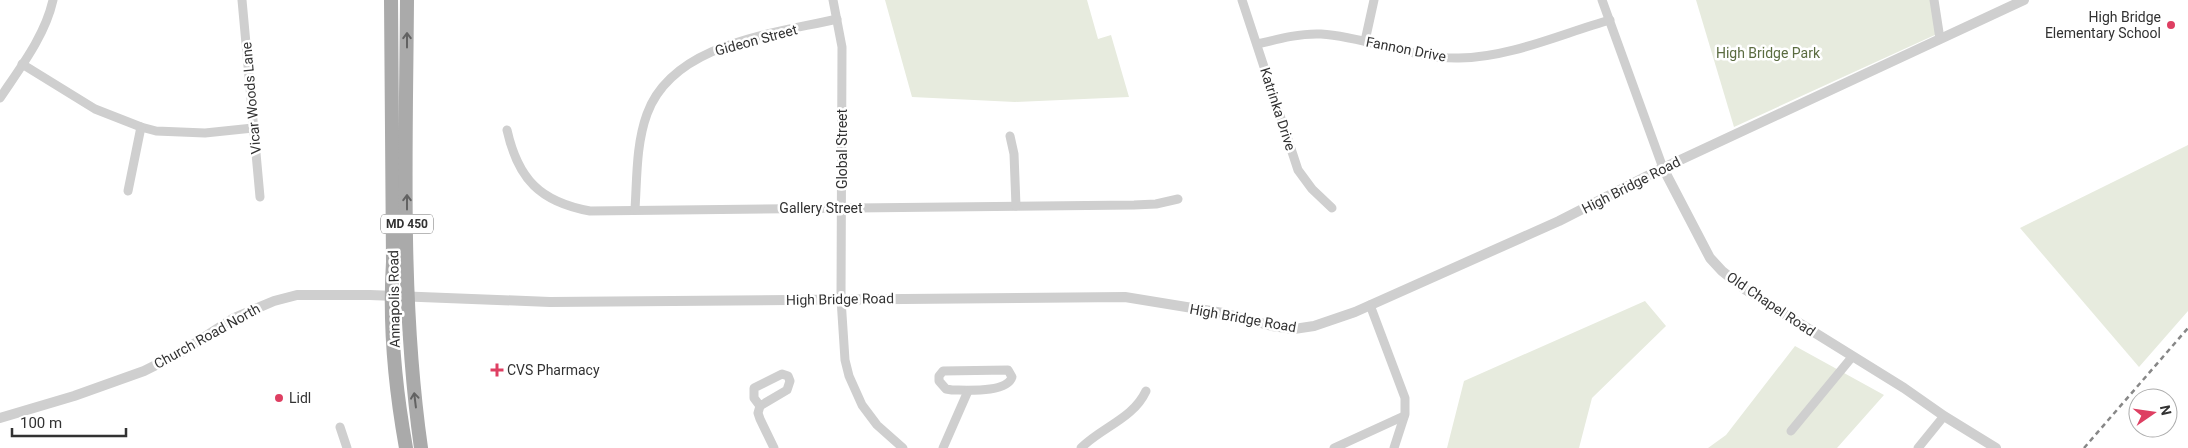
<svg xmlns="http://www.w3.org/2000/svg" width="2188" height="448" viewBox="0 0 2188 448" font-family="Roboto,sans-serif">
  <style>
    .green { fill: #e7ebde }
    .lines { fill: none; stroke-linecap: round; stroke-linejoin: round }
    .minor { stroke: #cfcfcf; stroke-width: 9 }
    .tertiary { stroke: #cfcfcf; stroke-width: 10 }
    .primary { stroke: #aaa; stroke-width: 14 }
    .rail { stroke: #878787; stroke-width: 2.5; stroke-dasharray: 5 4; stroke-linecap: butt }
    .oneway { stroke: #626262 }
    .poi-dot { fill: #de3f62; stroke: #fff; stroke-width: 2 }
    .labels { text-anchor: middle; stroke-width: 5; stroke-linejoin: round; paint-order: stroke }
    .shield { fill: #fff; stroke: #707070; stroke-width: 1 }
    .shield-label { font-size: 12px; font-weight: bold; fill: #323232 }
    .poi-label { font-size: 14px; fill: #323232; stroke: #fff; text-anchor: start }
    .street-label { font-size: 14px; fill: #323232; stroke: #fff }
    .park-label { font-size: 14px; fill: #5b6c41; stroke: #fff }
  </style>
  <rect width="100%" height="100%" fill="#fff"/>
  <!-- green -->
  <g class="green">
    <path d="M885,0h202l11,39 13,-4 18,62 -114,5 -103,-5z"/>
    <path d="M1696,0h235l6,34 -203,93z"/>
    <path d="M2188,145v166l-49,56 -119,-139z"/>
    <path d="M1645,301l21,25 -74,72 -13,50h-132l17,-67z"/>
    <path d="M1795,346l89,49 -47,53h-129l18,-13z"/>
  </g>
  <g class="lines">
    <!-- minor -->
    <g class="minor">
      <path d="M242,0l18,197"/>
      <path d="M833,0l9,47 -1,252 4,61 4,16 13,29 15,20 26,23"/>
      <path d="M1242,0l56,170 14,19 20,19"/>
      <path d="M1602,0l61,168"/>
      <path d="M1934,0l6,39"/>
      <path d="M1365,41l9,-41"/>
      <path d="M1258,44c20,-5 42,-11 63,-10 47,3 92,25 138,24 50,0 104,-25 151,-38"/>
      <path d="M22,64l73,45 46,18 15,4 49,2 48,-5"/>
      <path d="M0,98c20,-30 45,-62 53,-98"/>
      <path d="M507,130c11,49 33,72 83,81l544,-6 22,-1 22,-5"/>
      <path d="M1010,136l4,18 2,52"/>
      <path d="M128,191l13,-64"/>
      <path d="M635,209c2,-30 1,-65 12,-95 26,-71 126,-80 190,-95"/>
      <path d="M1370,305l35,93v16l-11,34"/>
      <path d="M1008,370l4,7c-5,16 -45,13 -60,13l-6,-1 -7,-8v-5l4,-5z"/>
      <path d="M782,374l6,2 2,5 -3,9 -27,16 -6,-8v-10z"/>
      <path d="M760,406l-2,7 2,6 14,29"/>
      <path d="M340,427l7,21"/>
      <path d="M1791,431l61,-74"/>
      <path d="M943,448l25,-57"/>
      <path d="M1081,448c21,-21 52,-29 65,-57"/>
      <path d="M1334,448l70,-32"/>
      <path d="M1918,448l26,-32"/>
    </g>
    <!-- tertiary -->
    <g class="tertiary">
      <path d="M1663,168l47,90 12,13 24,19 158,98 40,28 52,32"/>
      <path d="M0,418l74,-22 70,-25 36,-18 54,-35 40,-17 23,-6h73l180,7 575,-5 98,16 49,13 22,3 20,-3 41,-14 204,-91 104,-53 361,-168"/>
    </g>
    <!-- primary -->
    <g class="primary">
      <path d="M391,0l2,262c-4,62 2,125 13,186"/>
      <path d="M407,0c-1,149 -7,300 14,448"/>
    </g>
    <!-- rail -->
    <path class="rail" d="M2084,448l104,-120"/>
  </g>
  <!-- one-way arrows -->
  <defs><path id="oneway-shaft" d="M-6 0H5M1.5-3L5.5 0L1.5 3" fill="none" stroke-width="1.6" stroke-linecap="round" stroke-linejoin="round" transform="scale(1.25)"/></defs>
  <g class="oneway">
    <use href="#oneway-shaft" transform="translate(407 40) rotate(-90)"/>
    <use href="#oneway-shaft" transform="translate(407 202) rotate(-90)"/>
    <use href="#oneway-shaft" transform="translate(415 400) rotate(-97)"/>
  </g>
  <!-- markers -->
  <g class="poi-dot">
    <circle cx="2171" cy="25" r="5"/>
    <path d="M494.5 362.5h5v5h5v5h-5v5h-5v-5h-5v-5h5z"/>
    <circle cx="279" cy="398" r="5"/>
  </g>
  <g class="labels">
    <!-- shield labels -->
    <rect class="shield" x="381" y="214.5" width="52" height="19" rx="4"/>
    <g class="shield-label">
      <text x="407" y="228">MD 450</text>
    </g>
    <!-- poi labels -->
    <g class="poi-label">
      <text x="2161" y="22" text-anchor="end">High Bridge<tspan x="2161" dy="16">Elementary School</tspan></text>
      <text x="507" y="375">CVS Pharmacy</text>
      <text x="289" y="403">Lidl</text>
    </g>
    <!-- street labels -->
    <g class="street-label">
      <text transform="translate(756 40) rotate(-15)" y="5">Gideon Street</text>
      <text transform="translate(1406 49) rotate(11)" y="5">Fannon Drive</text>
      <text transform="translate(251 98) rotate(-95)" y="5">Vicar Woods Lane</text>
      <text transform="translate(1278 109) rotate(72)" y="5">Katrinka Drive</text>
      <text transform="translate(842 149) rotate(-90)" y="5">Global Street</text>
      <text transform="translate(1631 185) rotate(-27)" y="5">High Bridge Road</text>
      <text x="821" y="213">Gallery Street</text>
      <text transform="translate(394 299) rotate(-91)" y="5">Annapolis Road</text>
      <text transform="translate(840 299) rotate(-1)" y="5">High Bridge Road</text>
      <text transform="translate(1771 304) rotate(34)" y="5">Old Chapel Road</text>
      <text transform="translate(1243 318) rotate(10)" y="5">High Bridge Road</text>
      <text transform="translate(207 336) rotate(-29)" y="5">Church Road North</text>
    </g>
    <!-- park labels -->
    <g class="park-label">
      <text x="1768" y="58">High Bridge Park</text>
    </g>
  </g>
  <!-- north arrow -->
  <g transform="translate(2153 413) rotate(77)"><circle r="24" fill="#ffffff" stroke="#adadad"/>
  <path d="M0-4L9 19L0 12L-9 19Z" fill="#de3f62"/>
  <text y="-8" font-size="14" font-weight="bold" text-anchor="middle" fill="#323232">N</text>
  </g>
  <!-- scale -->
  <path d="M12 428v8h114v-8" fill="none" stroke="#323232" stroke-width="2.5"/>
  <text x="20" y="428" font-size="15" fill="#323232" stroke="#ffffff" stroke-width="4" paint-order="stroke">100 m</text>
</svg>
